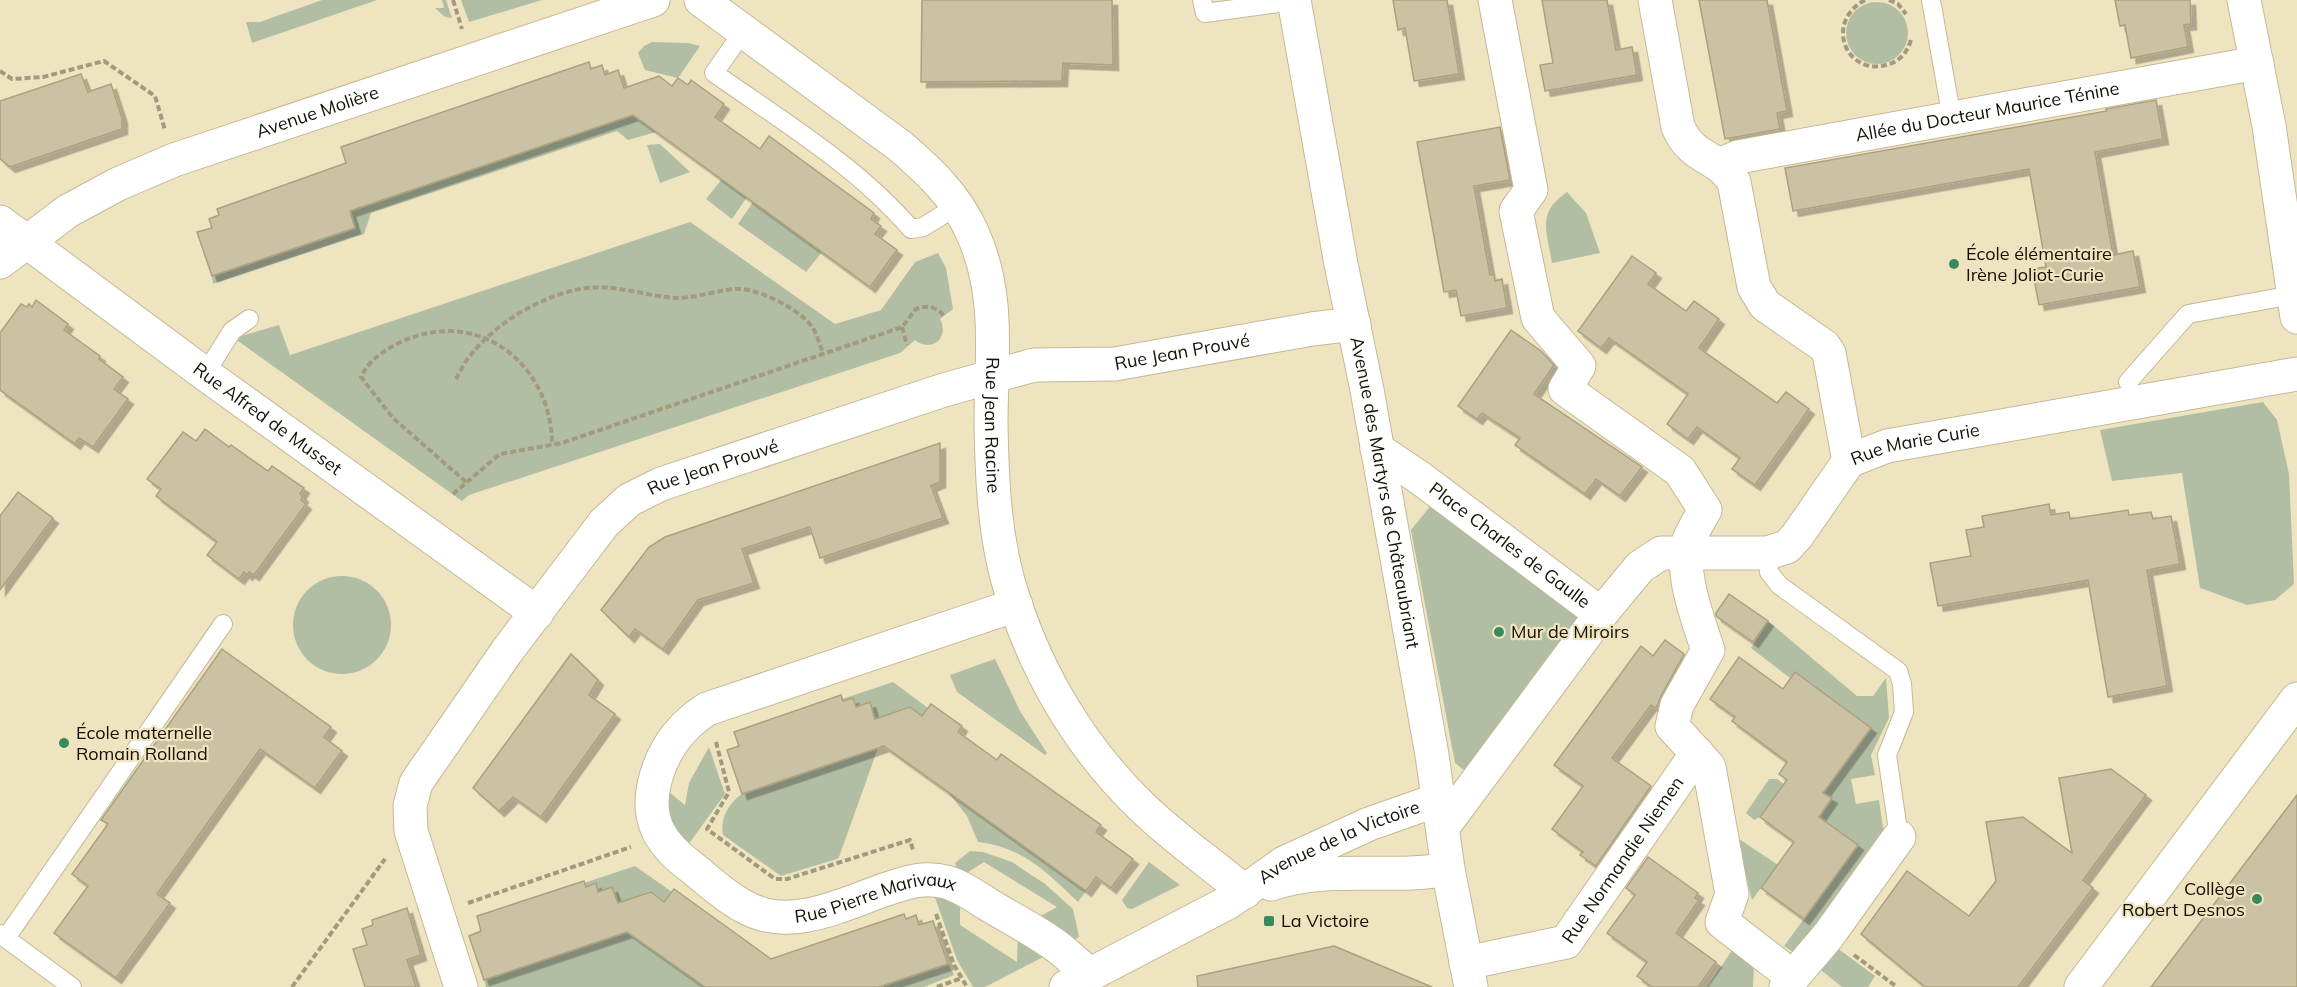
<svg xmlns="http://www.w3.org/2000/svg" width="2297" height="987" viewBox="0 0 2297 987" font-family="Mulish,sans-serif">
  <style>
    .green { fill: #b2bea4 }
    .building { fill: #cbc1a3; stroke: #aca17f; stroke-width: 1.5; filter: url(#shadow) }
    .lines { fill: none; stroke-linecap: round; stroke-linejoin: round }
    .lane-casing { stroke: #c4b997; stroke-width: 20 }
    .street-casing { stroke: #c4b997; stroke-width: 35 }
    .secondary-casing { stroke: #c4b997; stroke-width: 35 }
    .path { stroke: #a29a7e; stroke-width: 4; stroke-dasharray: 6 3; stroke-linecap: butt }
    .lane { stroke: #fff; stroke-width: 18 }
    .street { stroke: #fff; stroke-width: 33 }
    .secondary { stroke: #fff; stroke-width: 33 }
    .poi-dot { fill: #398a5b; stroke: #efe4c0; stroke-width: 2 }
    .labels { text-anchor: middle; stroke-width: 4.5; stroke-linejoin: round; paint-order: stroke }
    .street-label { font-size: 18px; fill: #151105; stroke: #efe4c0 }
    .poi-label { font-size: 18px; fill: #151105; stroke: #efe4c0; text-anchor: start }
  </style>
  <defs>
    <filter id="shadow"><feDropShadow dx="5.5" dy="5.5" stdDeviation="0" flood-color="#0004"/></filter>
  </defs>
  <rect width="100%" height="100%" fill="#efe4c0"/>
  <!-- green -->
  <g class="green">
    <path d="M322,0h55l-125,43 -6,-21h14z"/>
    <path d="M442,0h4l6,18 -7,-1 -10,-9h9z"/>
    <path d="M461,0h81l-73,22z"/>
    <circle cx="1877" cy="33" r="31"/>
    <path d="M652,42l36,1 12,3 -22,32 -33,-8 -7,-17 6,-7z"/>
    <path d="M633,115l23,17 -28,8 -11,-9 -246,82 -7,21 -151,50 -1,-8 143,-48 -5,-17z"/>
    <path d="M660,144l30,28 -30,11 -13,-38z"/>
    <path d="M722,179l25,18 -15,22 -26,-20z"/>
    <path d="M1567,192l19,21 14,40 -48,10c-5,-32 -16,-50 15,-71z"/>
    <path d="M753,202l69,50 -16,20 -68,-48z"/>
    <path d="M690,222l145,102 46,-14 34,-48 23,-9 8,15 7,41 -13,10c10,19 -9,34 -25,21l-15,13 -431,142 -7,6 -224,-160 3,-5 38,-11 11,30z"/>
    <path d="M2263,402l14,18 12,54 5,110 -19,16 -28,5 -47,-17 -18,-115 -70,8 -12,-51z"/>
    <path d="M1432,504l154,117 -117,153 -14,-11 -44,-233z"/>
    <circle cx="342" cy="625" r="49"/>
    <path d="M1768,621l89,75h16l13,-18 3,40 -18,37 4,20 -24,4 5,25 23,-4 4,28 7,7 -90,122 -16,-11 74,-101 -27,-20 -15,-4 15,-22 -8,-6 48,-65 -76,-56 -5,6 -39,-30z"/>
    <path d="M995,659l25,52 27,42 -2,2 -88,-63 -7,-17z"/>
    <path d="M893,682l35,26 -6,8 -13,-9 -34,12 -6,-16 -13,4 -3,-9 -10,3 -1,-2z"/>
    <path d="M709,747l16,47 -40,55 -12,-11 -9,-50 21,17 4,-22z"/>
    <path d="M878,748l-39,109 -2,2 -56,17 -58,-41c-3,-17 5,-31 19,-41z"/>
    <path d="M1769,779h8l7,5 -24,33 -6,3 -8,-7z"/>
    <path d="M948,792l138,99 -8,11c-31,-29 -55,-55 -100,-60l-11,-26z"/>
    <path d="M1736,837l42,28 -26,35z"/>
    <path d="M970,851l13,1 29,10 33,22 28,25 6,28 -12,6 -34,-23 24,-13 -73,-45 -22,14 -4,-3 -3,-10z"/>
    <path d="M1149,862l31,23 -48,24 -5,-1 -5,-8z"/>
    <path d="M635,866l37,26 -7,10 -14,-10 -33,11 -20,-11 -2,-9 -11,4 -1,-4z"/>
    <path d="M932,889l28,9v27l57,37 1,-29 31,21 -64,33h-12l-16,-27z"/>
    <path d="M626,932l79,55h-219l-2,-7z"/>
    <path d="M1833,945l42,31 -7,11h-26l-25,-20z"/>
    <path d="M1733,949l21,15 -1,23h-46z"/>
    <path d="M948,964l6,11 -30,12h-45z"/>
  </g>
  <!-- building -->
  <g class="building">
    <path d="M922,0h190l1,65 -50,-2 -1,18 -141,1z"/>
    <path d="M1393,0h54l12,74 -45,7 -9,-53 -7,2z"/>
    <path d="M1542,0h65l9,50 16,-3 5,28 -92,16 -5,-26 13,-2z"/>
    <path d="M1699,0h68l20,111 -10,2 3,16 -55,10z"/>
    <path d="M2115,0h75l1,24 -7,1 4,22 -57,11 -6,-33 -5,1z"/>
    <path d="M589,62l2,7 11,-4 3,10 13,-5 6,18 35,-12 13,10 6,-8 10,7 3,-5 33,24 -9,13 45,32 9,-13 105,77 -3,6 10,7 -6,8 22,16 -27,37 -237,-172 -283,96 5,17 -143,48 -15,-44 15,-4 -3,-9 10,-4 -2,-6 129,-46 -5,-16z"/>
    <path d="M81,74l7,18 23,-8 11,34v11l-112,38 -10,-8v-58z"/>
    <path d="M2156,100l7,39 -68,13 18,103 20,-4 7,36 -101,18 -7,-36 14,-2 -17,-98 -236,42 -8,-43 322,-57 -1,-2z"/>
    <path d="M1500,127l10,53 -36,6 16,89 4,-1 1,7 7,-2 5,29 -46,8 -5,-26 -12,2 -27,-150z"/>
    <path d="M1632,256l24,17 -8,11 38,27 8,-10 25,18 -20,29 78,55 9,-11 23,17 -54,76 -23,-16 8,-11 -43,-31 -9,12 -21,-15 21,-30 -79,-56 -8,10 -23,-17z"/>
    <path d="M36,300l32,24 -4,6 36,26 -1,3 24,18 -9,12 14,10 -35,48 -14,-9 -4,6 -75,-54v-57l21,-29 6,3 2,-3 3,3z"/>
    <path d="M1511,330l30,21 13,14 -20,29 108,73 -22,29 -24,-17 -11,15 -70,-49 5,-7 -38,-25 -5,6 -19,-13z"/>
    <path d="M205,429l24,18 2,-2 37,26 4,-5 32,22 -4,6 3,3 -2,3 5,4 -52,71 -5,-3 -2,3 -3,-3 -5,7 -32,-24 10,-13 -61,-46 5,-7 -14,-10 36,-47 13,9z"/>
    <path d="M940,443v39l-9,4 12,32 -123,40 -10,-31 -68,22 12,34 -56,17 -35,49 -28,-20 -6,8 -28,-27 48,-63 16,-10z"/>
    <path d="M18,492l35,26 -53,72v-74z"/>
    <path d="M2049,504l2,11 18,-3 1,7 58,-9 1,5 22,-3 2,7 18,-3 9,48 -33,6 20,116 -59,11 -20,-117 -150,26 -8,-43 41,-7 -5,-26 18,-3 -2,-11z"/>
    <path d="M1729,594l39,27 -15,21 -37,-26v-3z"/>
    <path d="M1665,640l19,14 -23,42 -4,10 -1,2 -5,-3 -39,53 39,28 -55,80 -16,-11 3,-3 -31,-23 31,-43 -29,-21 87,-119 12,10z"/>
    <path d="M222,649l109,78 -7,10 18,14 -27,37 -55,-39 -103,145 13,9 -54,75 -62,-45 34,-47 -16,-12 36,-50 -7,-4z"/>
    <path d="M571,654l27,26 -9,15 26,19 -74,103 -28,-20 -14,14 -26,-23z"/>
    <path d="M1739,657l44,32 12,-17 76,56 -48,65 9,5 -13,19 39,28 -54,74 -43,-31 33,-46 -34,-25 27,-37 -8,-6 8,-12 -55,-41 3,-4 -25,-18z"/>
    <path d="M841,695l2,6 10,-3 3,9 14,-5 5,17 35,-12 12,9 9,-12 31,22 -4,6 39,28 4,-6 100,71 -5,7 37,27 -22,29 -15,-11 -10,14 -202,-145 -142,48 -15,-44 12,-4 -5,-14z"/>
    <path d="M2111,769l35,26 -63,85 10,8 -75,99h-93l-64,-53 46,-63 62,45 27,-35 -10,-59 37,-5 49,36 -13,-75z"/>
    <path d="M2297,795v192h-146z"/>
    <path d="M1648,857l50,36 -3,5 4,2 -23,33 40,29 -18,25h-46l-15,-11 10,-14 -40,-29 28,-38 -9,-7z"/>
    <path d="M584,881l2,6 10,-4 2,9 14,-5 6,16 33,-11 13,10 10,-13 97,70 133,-45 2,5 10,-4 3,10 14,-4 15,43 -69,23h-174l-78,-55 -143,48 -15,-44 12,-5 -4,-15z"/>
    <path d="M407,908l14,47 -14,5 9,27h-51l-12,-38 14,-4 -5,-16 11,-4 -1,-5z"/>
    <path d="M1334,946l98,41h-234l-1,-11z"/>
  </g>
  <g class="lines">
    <!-- lane casing -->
    <g class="lane-casing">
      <g id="lane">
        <path d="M1202,0l3,13 89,-12"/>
        <path d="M1931,0l21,119"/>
        <path d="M743,32l-29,41c68,48 143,93 197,156l12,-2 34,-21"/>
        <path d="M205,374l27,-43 17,-12"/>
        <path d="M2128,382l60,-68 105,-19"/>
        <path d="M1767,553l2,19 10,13 119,86 4,13 2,28 -17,43 12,82"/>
        <path d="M0,934l72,53"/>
        <path d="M6,938l217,-314"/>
      </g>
    </g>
    <!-- street casing -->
    <g class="street-casing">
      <g id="street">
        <path id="s1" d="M701,0l199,146c29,25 56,50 72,86 29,63 19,126 19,192 1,53 3,106 17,157 24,84 69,163 132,224 32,32 71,58 105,87"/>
        <path d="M1495,0l36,190 -15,21 22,107 41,48 -14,23 115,82 25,39c-5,9 -12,20 -16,30 -10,31 9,80 19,110l-31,55 -5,21 37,41 23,127 -10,28 71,55 -7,10"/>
        <path d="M1655,0l23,127c15,34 39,27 56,55l20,105 11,18 59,41 5,7 20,108"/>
        <path d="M2244,0l25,126 28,191"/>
        <path id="s2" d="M1719,165l19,-8 519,-94"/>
        <path id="s3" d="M0,222l205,152 332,239"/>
        <path id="s4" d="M0,262l68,-51 50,-27 56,-24 479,-160"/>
        <path id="s5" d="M1377,449l43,29 181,136 -158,213"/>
        <path id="s6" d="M1016,605l-309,104c-28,18 -46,44 -53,76 -8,37 8,60 36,81 18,14 35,31 55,41 44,25 96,-2 139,-17 21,-7 39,-14 62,-8 15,4 30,15 43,23 23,14 49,27 70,43 11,9 21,18 31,27"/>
        <path id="s7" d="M1601,614l39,-47 21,-14h106l20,-6 10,-11 52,-75 38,-15 410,-72"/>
        <path id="s8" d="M1466,963l100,-21 131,-189"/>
        <path d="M1793,977l35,-41 71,-99"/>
        <path id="s9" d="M461,987l-50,-156 -1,-25 6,-23 91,-132 97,-128 25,-23 32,-16 283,-94 90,-25 81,-1 197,-35 42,-5"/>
        <path d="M2081,987l216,-288"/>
      </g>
    </g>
    <!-- secondary casing -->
    <g class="secondary-casing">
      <g id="secondary">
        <path id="s10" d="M1294,0l47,264 26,126 65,365 16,114 23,118"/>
        <path d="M1271,884c59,-20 118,-4 177,-15"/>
        <path id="s11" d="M1066,987l163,-85 55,-39 85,-39 71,-25"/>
      </g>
    </g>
    <!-- path -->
    <g class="path">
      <path d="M453,0l9,29"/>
      <path d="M1865,0c-43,23 -17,81 27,63 10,-4 17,-14 19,-24"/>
      <path d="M1889,0l9,4 8,10"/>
      <path d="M0,71l12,8 31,-2 61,-16 51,35 10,34"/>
      <path d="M902,327l5,18"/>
      <path d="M456,379c4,-7 8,-16 14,-23 26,-34 74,-62 116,-68 31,-4 62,9 92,10 20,0 45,-10 63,-9 22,2 60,21 72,39 4,7 7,17 10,25"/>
      <path d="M466,482l-73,-64 -32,-41c8,-17 23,-27 40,-35 77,-36 151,22 151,103"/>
      <path d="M453,494l47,-40 62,-11 340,-116 14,-18c11,-4 20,-3 28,7"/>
      <path d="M716,742l13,50 -22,37 68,50h12l123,-39 3,10"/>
      <path d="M468,903l163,-56"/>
      <path d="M936,914l18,51 13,22"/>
      <path d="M1854,955l43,32"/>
      <path d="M292,987l93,-128"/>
      <path d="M937,987l25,-9"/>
    </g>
    <!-- lane -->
    <use href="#lane" class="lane"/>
    <!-- street -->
    <use href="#street" class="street"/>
    <!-- secondary -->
    <use href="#secondary" class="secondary"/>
  </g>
  <!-- markers -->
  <g class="poi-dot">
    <circle cx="1954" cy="264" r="6"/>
    <circle cx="1499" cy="632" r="6"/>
    <circle cx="64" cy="743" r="6"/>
    <circle cx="2257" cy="899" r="6"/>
    <rect x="1263" y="915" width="12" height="12" rx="3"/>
  </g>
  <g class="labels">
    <!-- street labels -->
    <g class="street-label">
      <text dy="6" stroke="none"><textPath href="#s4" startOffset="354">Avenue Molière</textPath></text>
      <text dy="6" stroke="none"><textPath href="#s2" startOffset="274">Allée du Docteur Maurice Ténine</textPath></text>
      <text dy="6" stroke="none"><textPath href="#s9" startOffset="1144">Rue Jean Prouvé</textPath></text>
      <text dy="6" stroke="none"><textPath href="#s3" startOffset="332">Rue Alfred de Musset</textPath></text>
      <text dy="6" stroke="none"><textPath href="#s1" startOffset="556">Rue Jean Racine</textPath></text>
      <text dy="6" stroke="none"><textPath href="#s7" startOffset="388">Rue Marie Curie</textPath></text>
      <text dy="6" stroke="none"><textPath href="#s9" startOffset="658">Rue Jean Prouvé</textPath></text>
      <text dy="6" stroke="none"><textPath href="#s10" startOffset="501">Avenue des Martyrs de Châteaubriant</textPath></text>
      <text dy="6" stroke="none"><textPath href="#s5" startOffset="164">Place Charles de Gaulle</textPath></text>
      <text dy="6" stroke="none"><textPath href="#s11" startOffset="310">Avenue de la Victoire</textPath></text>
      <text dy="6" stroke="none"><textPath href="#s8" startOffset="202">Rue Normandie Niemen</textPath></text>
      <text dy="6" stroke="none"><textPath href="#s6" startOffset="720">Rue Pierre Marivaux</textPath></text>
    </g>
    <!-- poi labels -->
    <g class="poi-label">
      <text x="1966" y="260">École élémentaire<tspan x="1966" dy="21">Irène Joliot-Curie</tspan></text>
      <text x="1511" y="638">Mur de Miroirs</text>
      <text x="76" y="739">École maternelle<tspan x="76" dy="21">Romain Rolland</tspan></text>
      <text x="2245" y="895" text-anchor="end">Collège<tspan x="2245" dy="21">Robert Desnos</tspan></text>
      <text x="1281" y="927">La Victoire</text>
    </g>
  </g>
</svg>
